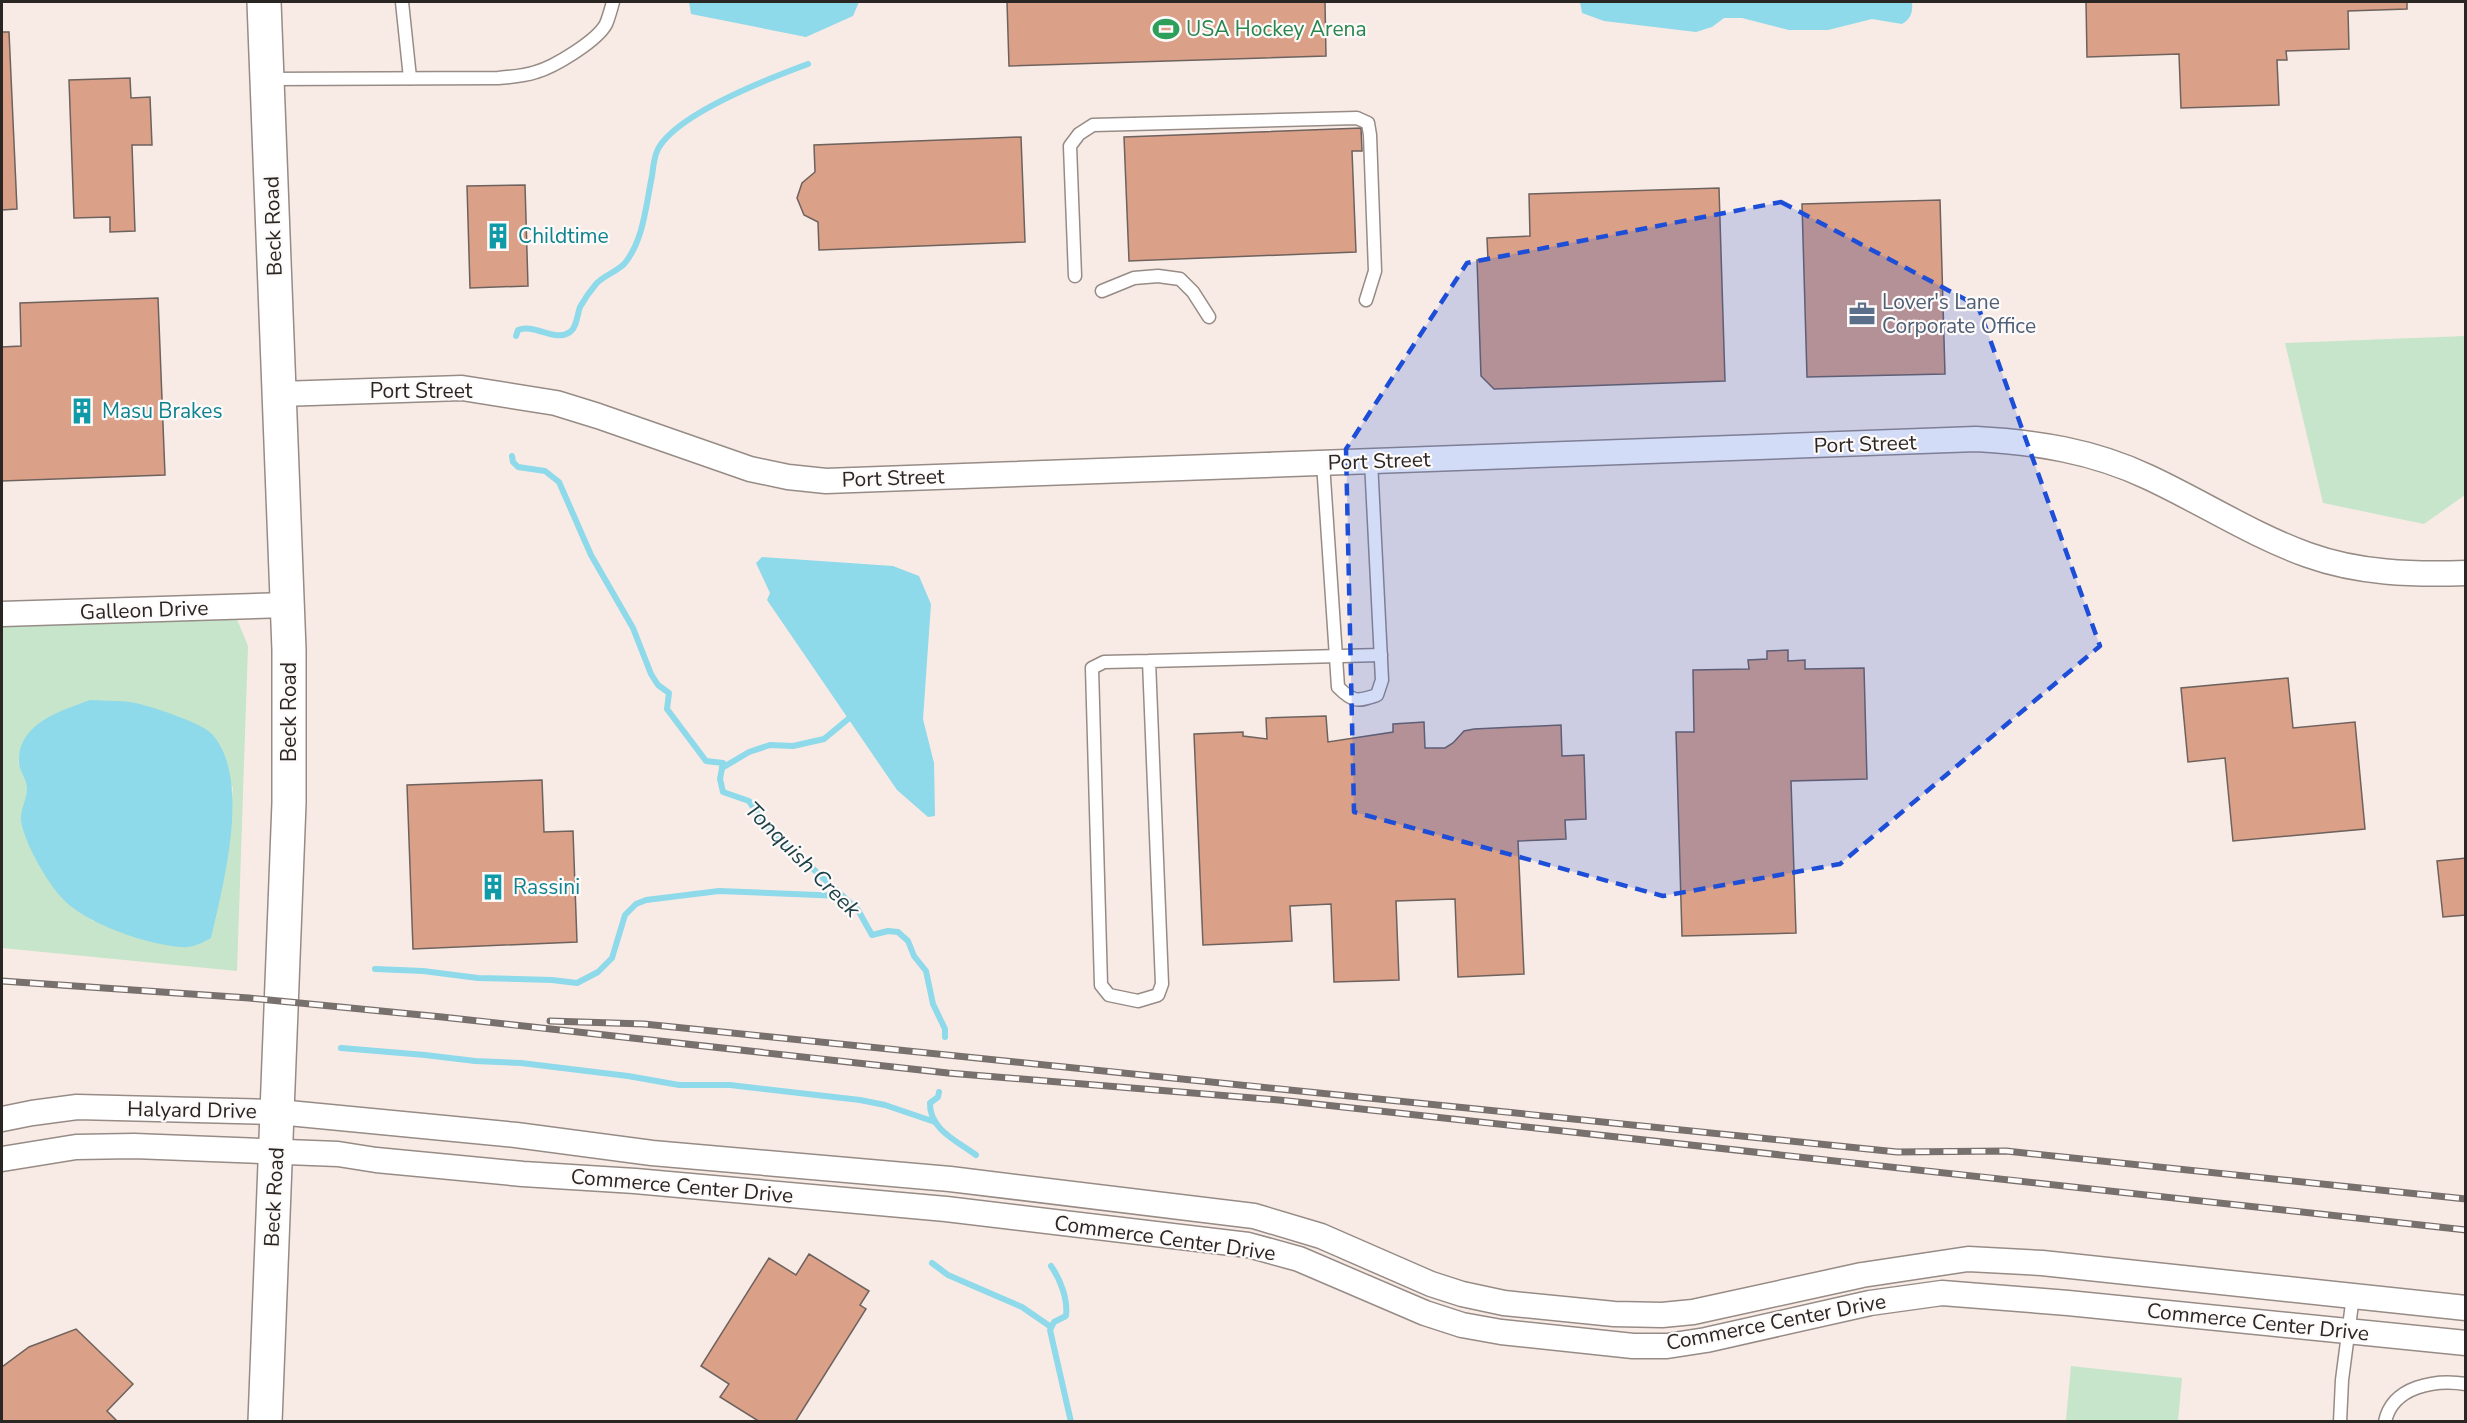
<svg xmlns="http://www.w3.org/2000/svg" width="2467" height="1423" viewBox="0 0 2467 1423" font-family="'Nunito Sans',sans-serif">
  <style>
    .green { fill: #c6e5ca; fill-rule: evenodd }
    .water { fill: #8ed9ea }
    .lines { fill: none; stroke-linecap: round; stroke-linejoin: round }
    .stream { stroke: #8ed9ea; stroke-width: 6 }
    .building { fill: #daa088; stroke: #6e625e; stroke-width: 1.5 }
    .service-casing { stroke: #978b86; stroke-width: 15 }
    .minor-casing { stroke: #978b86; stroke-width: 27 }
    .secondary-casing { stroke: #978b86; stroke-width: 36 }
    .service { stroke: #fff; stroke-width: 12 }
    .minor { stroke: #fff; stroke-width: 24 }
    .secondary { stroke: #fff; stroke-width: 33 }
    .rail-casing { stroke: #78706d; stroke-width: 7 }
    .rail { stroke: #fdfaf9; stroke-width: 4.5; stroke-dasharray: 14; stroke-linecap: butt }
    .marked { fill: #1d4ed8; fill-opacity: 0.2; stroke: #1d4ed8; stroke-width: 4.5; stroke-dasharray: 12 8; stroke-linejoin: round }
    .labels { text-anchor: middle; stroke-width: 4.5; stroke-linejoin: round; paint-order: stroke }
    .leisure-label { font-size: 21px; fill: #27864d; stroke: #fdfaf9; text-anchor: start }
    .street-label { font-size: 21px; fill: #2a2624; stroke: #fdfaf9 }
    .culture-label { font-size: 21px; fill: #0d838f; stroke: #fdfaf9; text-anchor: start }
    .service-label { font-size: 21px; fill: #4e5e75; stroke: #fdfaf9; text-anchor: start }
    .water-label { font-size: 22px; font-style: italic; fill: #1d4149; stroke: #fdfaf9 }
  </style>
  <rect width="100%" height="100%" fill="#f8ebe5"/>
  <!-- green -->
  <g class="green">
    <path d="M2465,336v159l-41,29 -101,-21 -38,-160z"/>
    <path d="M232,607l16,39 -11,325 -235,-23v-334zM18,761l215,26 -8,84 -132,50 -31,-23 -27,-40 -14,-38 7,-33z"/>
    <path d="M2071,1366l111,12 -4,43 -112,-1z"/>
  </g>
  <!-- water -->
  <g class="water">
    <path d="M689,2h170l-6,14 -47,21 -115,-23z"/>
    <path d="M1580,2h332c1,10 -1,17 -10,22l-30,-5 -44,11h-39l-47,-12h-18l-12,9 -16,5 -92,-11 -22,-8z"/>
    <path d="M762,557l131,9 26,10 12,28 -8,115 11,44 1,53 -7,1 -31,-27 -130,-190 3,-7 -14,-30z"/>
    <path d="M90,700c16,1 34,0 50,4 15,4 62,19 72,30 40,45 11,151 -1,204 -9,5 -19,10 -30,9 -33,-2 -98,-24 -120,-50 -15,-17 -36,-53 -40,-76 -1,-9 5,-21 6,-31 1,-10 -9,-20 -8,-30 0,-37 42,-49 71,-60z"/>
  </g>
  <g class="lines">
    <!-- stream -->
    <g class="stream">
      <path d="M516,336l2,-6c17,-7 36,13 52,2 7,-5 7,-17 10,-25 4,-7 10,-16 16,-23 8,-9 21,-12 29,-21 19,-24 21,-59 27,-87 1,-9 2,-19 6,-27 19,-35 112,-71 150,-85"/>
      <path d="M512,456l1,6 5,5 27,4 14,11 32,73 42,73 18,46 7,11 11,8 -2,16 39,52 17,2 -3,16 3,13 26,9 16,24 93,85 14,25 16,-4 10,1 10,9 6,15 12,15 7,33 12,25v8"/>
      <path d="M722,768l27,-16 21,-7 23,1 31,-7 29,-24"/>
      <path d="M375,969l48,2 55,7 74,2 25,3 21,-11 14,-14 13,-43 11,-11 10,-4 73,-9 123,5"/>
      <path d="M341,1048l84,7 50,6 46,2 107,13 51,9h51l130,15 25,5 50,17"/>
      <path d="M939,1092l-1,5 -8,6c-1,26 27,38 46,52"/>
      <path d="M932,1263l16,12 74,32 29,20"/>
      <path d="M1051,1266c10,14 17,34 15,50l-12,6 -4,8 21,92"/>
    </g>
  </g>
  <!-- building -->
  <g class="building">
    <path d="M1007,2h318l1,54 -317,10z"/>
    <path d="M2086,2h321v7l-59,2 1,38 -63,2 1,9h-10l2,45 -98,3 -2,-54 -92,3z"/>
    <path d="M2,32h7l8,177 -15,1z"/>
    <path d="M130,78l1,20 19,-1 2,48h-20l3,86 -25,1v-15l-36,1 -5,-138z"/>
    <path d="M1361,128l1,23h-10l4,101 -227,9 -5,-124z"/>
    <path d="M1021,137l4,105 -206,8 -1,-28 -14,-7 -7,-17 5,-15 13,-11 -1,-27z"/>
    <path d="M525,185l3,101 -58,2 -3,-102z"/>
    <path d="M1719,188l6,193 -231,8 -13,-13 -4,-116h11l-1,-22 43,-2 -1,-42z"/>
    <path d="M1940,200l5,174 -138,3 -5,-173z"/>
    <path d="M158,298l7,177 -163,6v-134l19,-1 -1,-43z"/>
    <path d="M1788,650v11l17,-1v9l59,-1 3,111 -76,2 5,152 -114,3 -6,-204h18l-1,-62 56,-1 -1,-9 19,-1v-8z"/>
    <path d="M2288,678l5,50 62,-6 10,107 -132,12 -8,-83 -37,4 -7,-74z"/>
    <path d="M1326,716l2,26 65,-10v-8l31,-2 1,26h20l8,-5 11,-12 10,-2 87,-4 1,31 22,-1 2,64 -21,1 1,19 -48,2 6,133 -66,3 -3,-78 -59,2 3,79 -65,2 -3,-78 -41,2 2,35 -89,4 -9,-211 49,-2v4l24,3 -1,-21z"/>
    <path d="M542,780l2,52 29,-1 4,111 -164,7 -6,-164z"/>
    <path d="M2466,858v57l-23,2 -6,-56z"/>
    <path d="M809,1254l60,37 -9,14 6,4 -71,113h-35l-40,-25 9,-13 -28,-18 68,-108 27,17z"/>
    <path d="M76,1329l57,55 -26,27 11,11h-116v-55l27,-20z"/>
  </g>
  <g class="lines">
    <!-- service casing -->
    <g class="service-casing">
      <g id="service">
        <path d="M402,2l8,76"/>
        <path d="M268,79l230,-1c13,-1 26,-2 38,-6 18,-5 61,-31 70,-48 3,-7 5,-15 7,-22"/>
        <path d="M1075,276l-5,-130 9,-12 14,-9 264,-7 11,5 2,12 5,136 -9,29"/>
        <path d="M1102,291l32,-13 24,-2 22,3 13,13 16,25"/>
        <path d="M1323,463l15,224c15,15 19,15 39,8l5,-15 -11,-219"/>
        <path d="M1149,661l-45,1 -12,6 9,317 8,10 29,6 20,-6 4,-11 -13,-323 232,-6"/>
        <path d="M2340,1422l2,-42 11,-84"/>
        <path d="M2385,1422c7,-36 51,-43 81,-38"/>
      </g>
    </g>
    <!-- minor casing -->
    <g class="minor-casing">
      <g id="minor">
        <path d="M280,394l182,-6 94,15 42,13 152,53 38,8 38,4 1150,-42c60,3 117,12 172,38 54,25 104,58 160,78 50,18 104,20 158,18"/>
        <path d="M2,614l285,-9"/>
        <path d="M2,1119l30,-6 45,-6 201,5 238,23 136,18 298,26 304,37 67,20 110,48 31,10 42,9 110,11 48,1 31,-3 169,-37 106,-16 74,4 424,45"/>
        <path d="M2,1159l74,-12 58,-1 204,8 38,6 147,14 112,7 311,28 302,36 51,14 126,54 37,12 39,7 132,14h34l39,-6 164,-37 72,-10 126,10 398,40"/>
      </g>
    </g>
    <!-- secondary casing -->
    <g class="secondary-casing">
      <path id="secondary" d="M264,2l25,648v153l-24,619"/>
    </g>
    <!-- service -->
    <use href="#service" class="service"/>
    <!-- minor -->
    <use href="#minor" class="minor"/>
    <!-- secondary -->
    <use href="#secondary" class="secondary"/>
    <!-- rail casing -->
    <g class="rail-casing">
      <g id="rail">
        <path d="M2,981l247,17 193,19 506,56 331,27 1187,130"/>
        <path d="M550,1021l94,3 1253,128 109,-1 460,48"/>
      </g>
    </g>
    <!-- rail -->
    <use href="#rail" class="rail"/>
  </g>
  <!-- marked area -->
  <path class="marked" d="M1781,202l197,104 122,340 -260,218 -177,32 -309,-84 -8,-363 121,-186z"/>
  <!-- icons -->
  <defs>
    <g id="stadium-bare" transform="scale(2.07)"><path d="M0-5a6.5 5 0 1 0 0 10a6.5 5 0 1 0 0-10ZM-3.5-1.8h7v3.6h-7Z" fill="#2e9e5b" stroke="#fdfaf9" stroke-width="2.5" paint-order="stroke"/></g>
    <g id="building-bare" transform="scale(2.07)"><path d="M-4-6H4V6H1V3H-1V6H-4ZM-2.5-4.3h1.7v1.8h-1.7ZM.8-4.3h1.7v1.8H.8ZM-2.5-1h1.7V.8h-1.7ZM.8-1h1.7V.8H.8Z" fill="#0f9aa8" stroke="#fdfaf9" stroke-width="2.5" paint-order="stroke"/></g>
    <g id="office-bare" transform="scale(2.07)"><path d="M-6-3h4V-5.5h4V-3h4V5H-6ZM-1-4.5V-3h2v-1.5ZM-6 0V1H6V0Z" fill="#5c6f8a" stroke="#fdfaf9" stroke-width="2.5" paint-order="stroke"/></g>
  </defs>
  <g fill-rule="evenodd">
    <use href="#stadium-bare" x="1166" y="29"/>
    <use href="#building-bare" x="498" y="236"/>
    <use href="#office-bare" x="1862" y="314"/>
    <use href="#building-bare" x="82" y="411"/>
    <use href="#building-bare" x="493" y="887"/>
  </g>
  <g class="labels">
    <!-- leisure labels -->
    <g class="leisure-label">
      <text x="1186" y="36">USA Hockey Arena</text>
    </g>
    <!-- street labels -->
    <g class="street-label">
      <text transform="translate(273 226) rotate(-92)" y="7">Beck Road</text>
      <text x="421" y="398">Port Street</text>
      <text transform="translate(1865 444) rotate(-2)" y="7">Port Street</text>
      <text transform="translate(1379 461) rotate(-2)" y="7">Port Street</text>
      <text transform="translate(893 478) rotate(-2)" y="7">Port Street</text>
      <text transform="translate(144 610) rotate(-2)" y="7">Galleon Drive</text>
      <text transform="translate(289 712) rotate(-90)" y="7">Beck Road</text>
      <text transform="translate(192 1110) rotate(1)" y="7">Halyard Drive</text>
      <text transform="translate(682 1186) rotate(5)" y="7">Commerce Center Drive</text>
      <text transform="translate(274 1197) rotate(-87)" y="7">Beck Road</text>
      <text transform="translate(1165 1238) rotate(8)" y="7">Commerce Center Drive</text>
      <text transform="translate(1776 1322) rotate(-11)" y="7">Commerce Center Drive</text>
      <text transform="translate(2258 1322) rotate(6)" y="7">Commerce Center Drive</text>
    </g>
    <!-- culture labels -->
    <g class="culture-label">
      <text x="518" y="243">Childtime</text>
      <text x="102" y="418">Masu Brakes</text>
      <text x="513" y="894">Rassini</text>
    </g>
    <!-- service labels -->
    <g class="service-label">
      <text x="1882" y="309">Lover's Lane<tspan x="1882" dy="24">Corporate Office</tspan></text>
    </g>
    <!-- water labels -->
    <g class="water-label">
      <text transform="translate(803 859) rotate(45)" y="8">Tonquish Creek</text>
    </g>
  </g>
  <!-- border -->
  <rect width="2467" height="1423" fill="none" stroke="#2a2624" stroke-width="6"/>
</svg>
